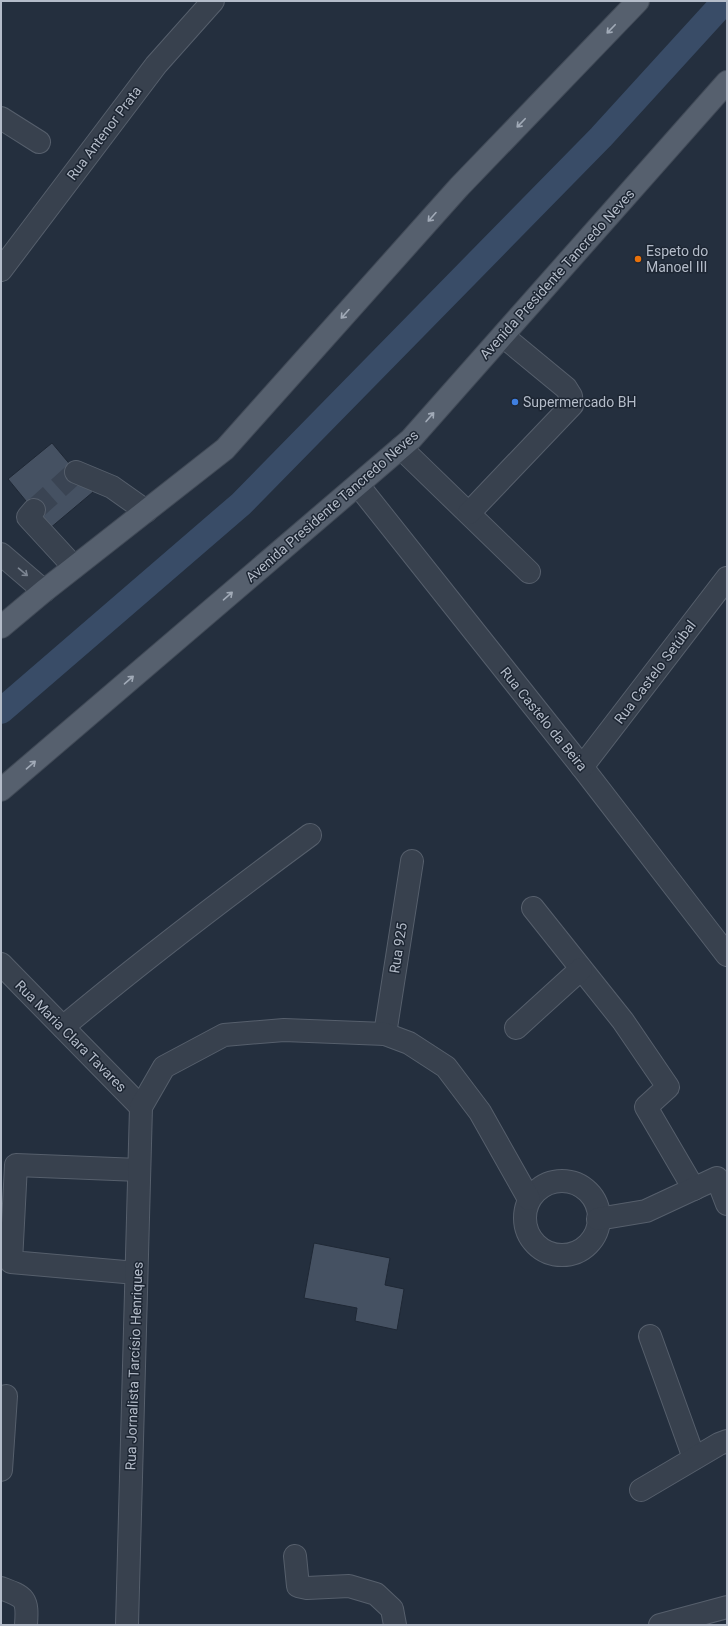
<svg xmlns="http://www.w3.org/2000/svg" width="728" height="1626" viewBox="0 0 728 1626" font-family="Roboto,sans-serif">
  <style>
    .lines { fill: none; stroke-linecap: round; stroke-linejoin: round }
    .canal { stroke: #394c67; stroke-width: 26 }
    .building { fill: #455162; stroke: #1f2835 }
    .minor-tunnel { stroke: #3a4453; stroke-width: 22; stroke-dasharray: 22 11; stroke-linecap: butt }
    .minor-casing { stroke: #565f6c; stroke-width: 24 }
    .major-casing { stroke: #414a57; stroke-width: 24 }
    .minor { stroke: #38414e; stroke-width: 22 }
    .major { stroke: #56606e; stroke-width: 22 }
    .oneway { stroke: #a1aab7 }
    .oneway2 { stroke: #7c8592 }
    .food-dot { fill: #e8710a; stroke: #1d2633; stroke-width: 1.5 }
    .shop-dot { fill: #3f7fe0; stroke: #1d2633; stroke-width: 1.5 }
    .labels { text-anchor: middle; stroke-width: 3; stroke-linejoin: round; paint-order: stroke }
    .street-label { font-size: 14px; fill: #b4bcc9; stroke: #1d2633 }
    .poi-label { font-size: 14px; fill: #b4bcc9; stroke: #1d2633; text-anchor: start }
  </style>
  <rect width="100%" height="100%" fill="#242f3e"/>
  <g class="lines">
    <!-- canal -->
    <path class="canal" d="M1,711l240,-207 360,-367 124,-136"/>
  </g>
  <!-- building -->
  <g class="building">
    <path d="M52,443l41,49 -44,37 -41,-50z"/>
    <path d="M314,1243l76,15 -5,27 19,4 -7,41 -42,-9 2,-13 -53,-10z"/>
  </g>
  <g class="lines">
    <!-- minor-tunnel -->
    <path class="minor-tunnel" d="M34,510l42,-38"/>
    <!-- minor casing -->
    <g class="minor-casing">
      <g id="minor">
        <path d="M1,118l38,24"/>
        <path d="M1,270l155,-205 57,-64"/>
        <path d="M401,448l128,124"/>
        <path d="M76,472l36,15 34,24"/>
        <path d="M358,485l224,282 145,188"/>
        <path d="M34,510l-6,7 46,50"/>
        <path d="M469,513l103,-108 -1,-9 -5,-8 -63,-52"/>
        <path d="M1,554l43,37"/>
        <path d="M582,767l145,-189"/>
        <path d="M533,908l90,113 45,66 -22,20 48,82"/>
        <path d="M1,964l140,143"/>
        <path d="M63,1027c80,-67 163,-130 247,-192"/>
        <path d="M516,1028l65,-59"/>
        <path d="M385,1034l27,-173"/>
        <circle cx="562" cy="1218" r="37"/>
        <path d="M598,1219l48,-8 71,-33 10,26"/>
        <path d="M136,1273l-125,-11 5,-97 123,5"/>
        <path d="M650,1336l44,122"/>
        <path d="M1,1470l5,-74"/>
        <path d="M641,1490l78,-46 8,-3"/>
        <path d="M295,1556l3,30 9,2 42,-2 27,8 16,15 3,16"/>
        <path d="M1,1588c24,9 27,10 25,37"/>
        <path d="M127,1625l14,-518 23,-40 60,-32 60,-5 101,4 24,9 37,24 34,45 49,87"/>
        <path d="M660,1625l67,-18"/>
      </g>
    </g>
    <!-- major casing -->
    <g class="major-casing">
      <g id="major">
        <path d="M1,627l43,-36 181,-142 234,-262 179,-186"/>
        <path d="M1,790l410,-351 316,-357"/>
      </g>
    </g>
    <!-- minor -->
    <use href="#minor" class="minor"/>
    <!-- major -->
    <use href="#major" class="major"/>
  </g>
  <!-- one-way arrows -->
  <defs><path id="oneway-shaft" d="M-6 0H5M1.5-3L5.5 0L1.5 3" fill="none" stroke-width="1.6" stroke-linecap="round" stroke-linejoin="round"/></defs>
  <g class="oneway">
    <use href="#oneway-shaft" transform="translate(611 29) rotate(134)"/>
    <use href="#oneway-shaft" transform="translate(521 123) rotate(134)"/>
    <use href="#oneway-shaft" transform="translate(432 217) rotate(132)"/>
    <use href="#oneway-shaft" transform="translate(345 314) rotate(132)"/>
    <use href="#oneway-shaft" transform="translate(430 417) rotate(-49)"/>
    <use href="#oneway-shaft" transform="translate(228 596) rotate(-41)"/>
    <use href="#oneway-shaft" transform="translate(129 680) rotate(-41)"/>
    <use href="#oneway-shaft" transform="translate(31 765) rotate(-41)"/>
  </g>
  <use class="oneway2" href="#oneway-shaft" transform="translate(23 572) rotate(40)"/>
  <!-- markers -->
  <circle class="food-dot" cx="638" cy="259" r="4"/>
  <circle class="shop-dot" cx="515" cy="402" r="4"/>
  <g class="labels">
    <!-- street labels -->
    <g class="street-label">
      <text transform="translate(104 133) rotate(-53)" y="5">Rua Antenor Prata</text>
      <text transform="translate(557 274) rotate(-48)" y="5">Avenida Presidente Tancredo Neves</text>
      <text transform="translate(332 506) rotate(-41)" y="5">Avenida Presidente Tancredo Neves</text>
      <text transform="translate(655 672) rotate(-53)" y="5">Rua Castelo Setúbal</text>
      <text transform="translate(544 719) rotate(51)" y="5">Rua Castelo da Beira</text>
      <text transform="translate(398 948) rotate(-81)" y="5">Rua 925</text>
      <text transform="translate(71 1036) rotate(45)" y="5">Rua Maria Clara Tavares</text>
      <text transform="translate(134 1366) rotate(-88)" y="5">Rua Jornalista Tarcísio Henriques</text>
    </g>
    <!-- poi labels -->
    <g class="poi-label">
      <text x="646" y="256">Espeto do<tspan x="646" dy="16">Manoel III</tspan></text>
      <text x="523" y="407">Supermercado BH</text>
    </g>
  </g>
  <!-- border -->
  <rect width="728" height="1626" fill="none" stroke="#b4bcc9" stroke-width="4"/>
</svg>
